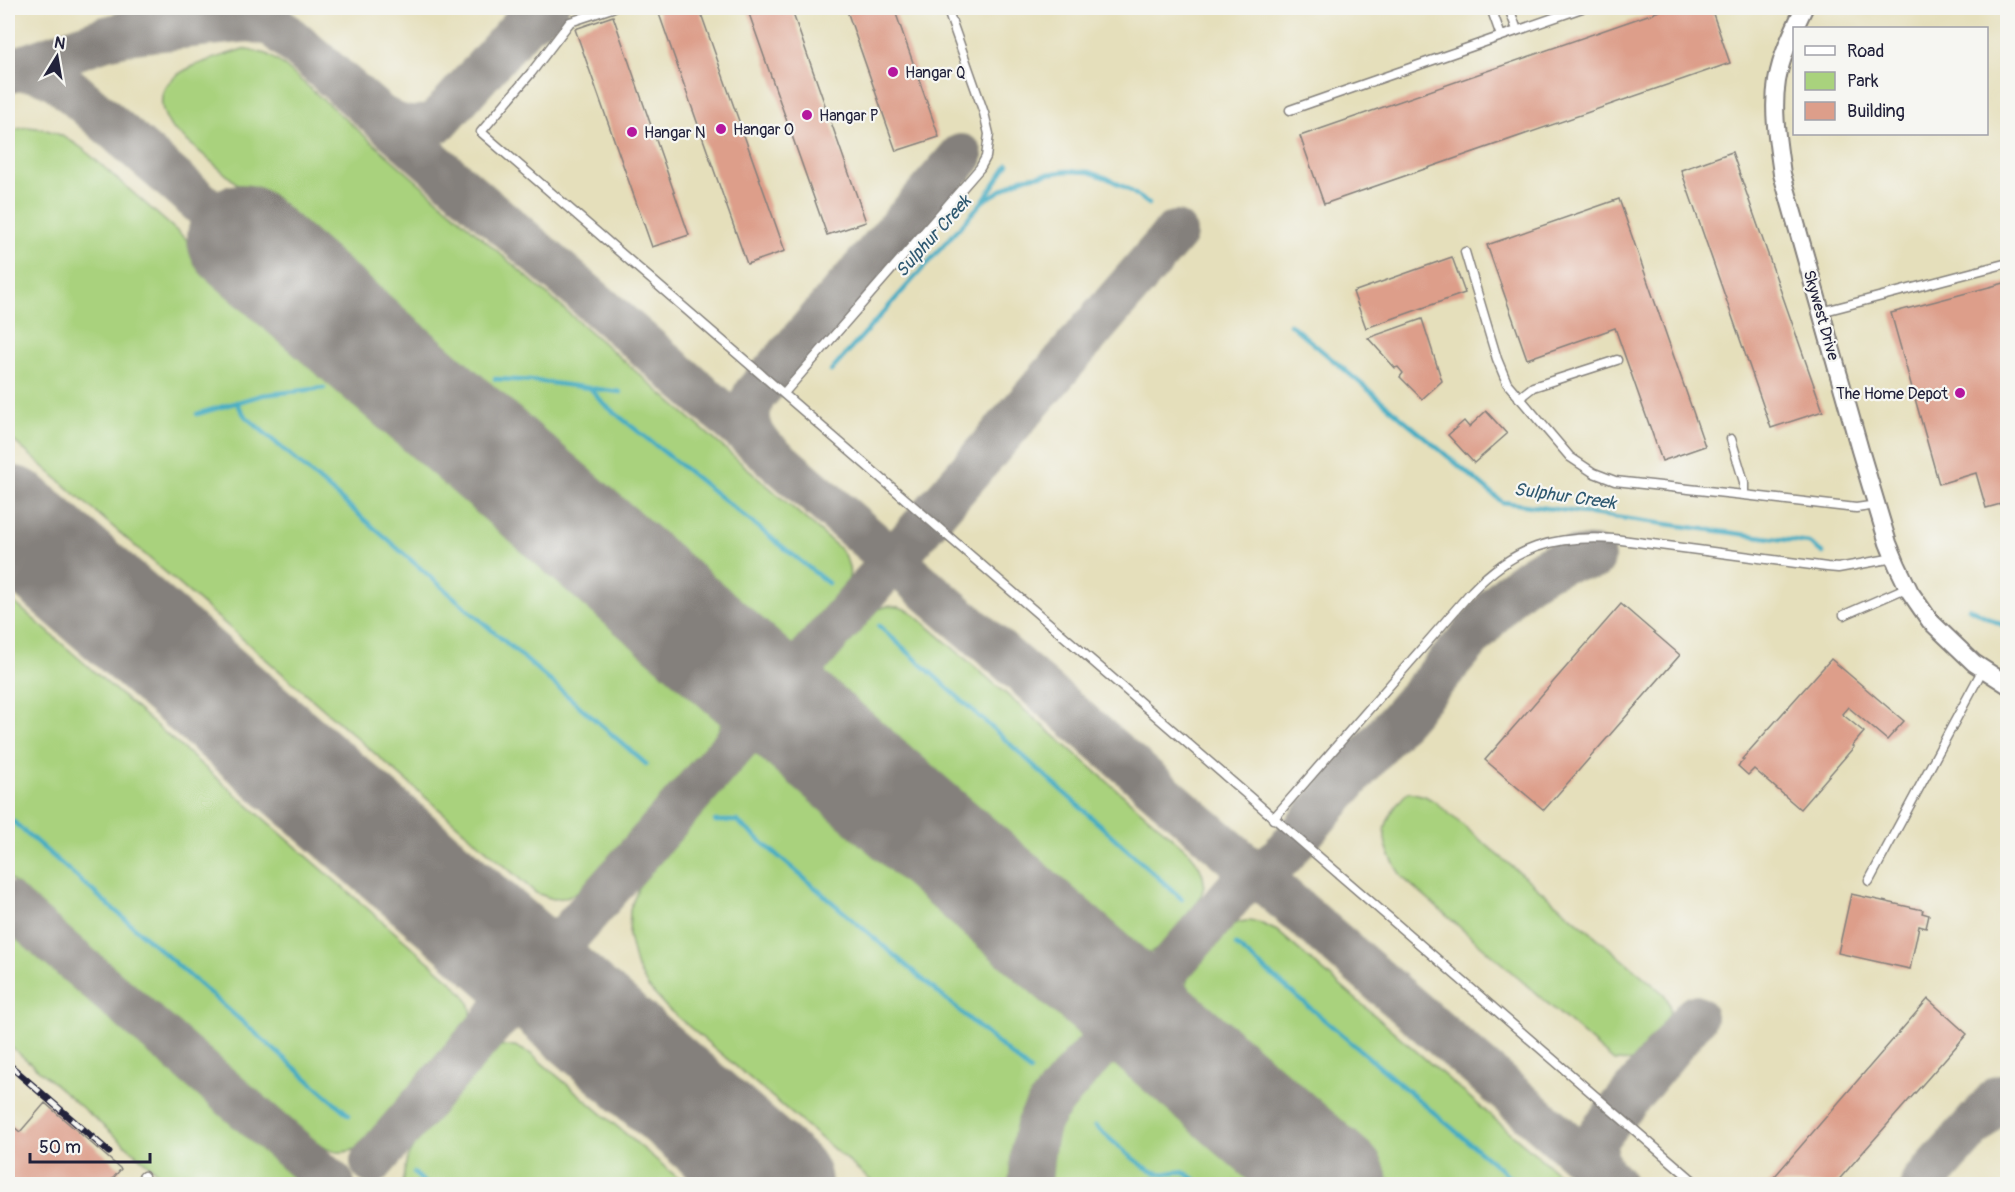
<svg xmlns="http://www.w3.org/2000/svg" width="2015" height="1192" viewBox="0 0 2015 1192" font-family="Pangolin,sans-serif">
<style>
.green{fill:#a9d27d;stroke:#667a5c;stroke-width:1.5}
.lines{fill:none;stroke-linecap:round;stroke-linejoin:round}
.stream{stroke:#43acc3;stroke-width:4.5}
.taxiway{stroke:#84807b;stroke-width:44}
.runway{stroke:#84807b;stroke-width:108}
.building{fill:#dd9e8a}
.lane-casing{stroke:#84807b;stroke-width:11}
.street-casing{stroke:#84807b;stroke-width:20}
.lane{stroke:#fff;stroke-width:8}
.street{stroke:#fff;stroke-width:16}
.rail-casing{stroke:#22223b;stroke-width:7}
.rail{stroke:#f6f6f2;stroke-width:4.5;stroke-dasharray:14;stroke-linecap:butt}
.poi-dot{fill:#b5179e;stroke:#f6f6f2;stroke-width:2}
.labels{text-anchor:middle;stroke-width:4.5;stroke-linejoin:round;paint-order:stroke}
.poi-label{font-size:16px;fill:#22223b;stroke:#f6f6f2;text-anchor:start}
.street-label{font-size:16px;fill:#22223b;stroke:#f6f6f2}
.water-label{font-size:18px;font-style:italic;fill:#2f5971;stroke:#f6f6f2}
</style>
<rect width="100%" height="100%" fill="#f6f6f2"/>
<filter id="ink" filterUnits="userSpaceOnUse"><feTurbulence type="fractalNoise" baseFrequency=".0167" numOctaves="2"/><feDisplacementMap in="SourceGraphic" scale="12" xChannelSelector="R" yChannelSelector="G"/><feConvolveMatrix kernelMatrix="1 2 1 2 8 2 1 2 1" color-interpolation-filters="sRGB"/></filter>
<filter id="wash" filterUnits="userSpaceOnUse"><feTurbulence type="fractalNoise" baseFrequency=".008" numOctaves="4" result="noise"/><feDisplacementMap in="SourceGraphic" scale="24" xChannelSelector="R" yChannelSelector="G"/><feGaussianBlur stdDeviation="1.35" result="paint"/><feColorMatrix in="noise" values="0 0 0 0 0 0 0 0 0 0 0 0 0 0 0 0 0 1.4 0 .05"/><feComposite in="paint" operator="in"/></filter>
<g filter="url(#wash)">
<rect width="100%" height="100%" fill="#e5dfbb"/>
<path class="green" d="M243,49L267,54L282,64L839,548C861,575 845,590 826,612C815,624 805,636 795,648L779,650L171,127C136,74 207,62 243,49Z
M27,127C50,128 65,136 83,149L707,694C724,711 726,720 713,741L583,887L574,894L563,898L553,899L536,893L8,436V131Z
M8,597L452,982C465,996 475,1003 470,1024L363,1146C338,1158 327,1151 306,1136L8,877Z
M888,606L899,607L910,611L1190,853C1197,861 1203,870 1204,882C1204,904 1168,946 1148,954C1137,958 1126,954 1117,948L826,697C822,691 819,686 820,679C823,663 859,628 871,614L879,609Z
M762,750L773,752L779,756L1081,1017L1085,1031L1081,1041C1066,1065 1042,1083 1028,1107C1015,1129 1016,1160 1013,1184H875L667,1008L648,987L636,965L629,936L630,909L640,884L649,871L748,756Z
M1409,792L1425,796L1434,801L1664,994C1678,1013 1664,1028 1651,1044C1647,1048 1643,1056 1638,1059C1632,1063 1622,1061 1614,1061L1402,877C1386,852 1376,832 1396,806C1400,801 1403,796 1409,792Z
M1247,921L1258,922L1277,931L1570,1184H1395L1188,1001L1185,989L1188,977L1232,926L1239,922Z
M8,928L303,1184H171L8,1044Z
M502,1046H515L531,1054L685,1184H402L407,1158L421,1133L495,1049Z
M1116,1062L1136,1064L1143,1067L1277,1184H1047C1048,1167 1048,1149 1053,1133C1059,1115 1100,1073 1116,1062Z"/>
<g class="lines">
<path class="stream" d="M984,199L1008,164
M1290,324L1502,502L1809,543L1823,553
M831,371L983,201L1022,178L1067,171L1089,172L1107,178L1128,189L1149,204
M495,379L536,381L620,392
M590,388L605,405L828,583
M236,402L245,416L646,764
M197,414L262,395L324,388
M1969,608L2008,628
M879,626L1182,899
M8,817L349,1115
M715,821H737L1030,1071
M1236,945L1518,1184
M1095,1126C1111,1139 1133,1161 1150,1170C1165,1178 1170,1170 1182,1172C1190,1174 1195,1180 1201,1184
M414,1173L426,1184"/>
<path class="taxiway" d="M14,70C33,68 46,72 62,83L241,238
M8,72L106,38L132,32L249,20L274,25L1614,1184
M385,119C403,130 419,131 438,121L525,23L547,8
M762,447C748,431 744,414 755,394L961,156
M808,659L1175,233
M8,904L333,1184
M570,933L741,737C772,688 710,646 679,617C713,644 765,703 808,659C774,715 838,753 874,786C861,776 847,765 834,754C804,731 773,708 739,739
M1167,970L1238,888L1281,857L1506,597C1530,575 1559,556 1593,558
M372,1162L493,1022C514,994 517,978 496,947L383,844L502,941C529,953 548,953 570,933C557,955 555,975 569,998L686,1105L575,1014C543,992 520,997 493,1022
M1606,1177C1595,1163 1593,1151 1599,1135L1695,1017
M1030,1184C1032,1164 1032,1140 1040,1121C1047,1104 1095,1048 1112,1039C1122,1033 1136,1033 1147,1036C1176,1043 1212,1080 1236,1099C1222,1087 1208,1074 1195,1061C1166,1034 1142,1011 1167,970C1133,999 1107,983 1077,959C1062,947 1048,935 1033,924C1046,935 1058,947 1071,959C1100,985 1124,1011 1097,1050
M1922,1184L2000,1096"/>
<path class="runway" d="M241,238L1334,1184
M8,519L778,1184"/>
</g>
<g id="blocks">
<path class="building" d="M657,8H699L785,251L747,264Z
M747,8H791L866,222L827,235Z
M846,8H894L939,137L896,151Z
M1668,8H1711L1730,63L1324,204L1300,136Z
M613,16L689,235L652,247L575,29Z
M1732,152L1823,411L1771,428L1681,170Z
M1619,199L1705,446L1662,461L1615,328L1527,359L1487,245Z
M1452,257L1465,293L1366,328L1353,292Z
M2008,282V502L1986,508L1976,473L1939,484L1891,313Z
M1422,319L1442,381L1422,399L1400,377L1403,373L1398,367L1395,368L1368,338Z
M1486,411L1507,434L1474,463L1448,435L1464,421L1469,427Z
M1621,604L1680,655L1544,810L1485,760Z
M1831,659L1904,721L1887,740L1848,707L1842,714L1864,732L1852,746L1854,747L1800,809L1754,769L1748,775L1738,766L1744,760L1742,759Z
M1851,894L1923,910L1922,913L1929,915L1926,928L1919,926L1910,969L1838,953Z
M1928,999L1967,1034L1835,1184H1768Z
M45,1103L121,1169L108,1184H8V1122L20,1132Z"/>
</g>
</g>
<g filter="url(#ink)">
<use href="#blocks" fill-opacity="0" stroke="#84807b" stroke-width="1.5"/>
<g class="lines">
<g class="lane-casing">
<path id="lane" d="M612,8L570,22L531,73L481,132L1697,1184
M1491,8L1501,36
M1509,8L1517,30
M1290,110L1582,8
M1465,252L1497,359L1507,383L1570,457L1594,473L1615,481L1744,495L1856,508L1877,505
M1821,312L2008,263
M784,393L980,168L986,157L989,134L984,113L947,8
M1519,398L1533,387L1617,360
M1731,439L1744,482V495
M1844,615L1908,587
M1273,819L1472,591C1514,547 1554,535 1614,539L1827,567L1838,568L1894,558
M1869,881L1983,669
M137,1184L144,1176"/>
</g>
<g class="street-casing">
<path id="street" d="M1804,8C1793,31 1781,56 1777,81C1772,111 1778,144 1782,174L1860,450L1888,543L1897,565L1910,592L1930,621L1974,663L2008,685"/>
</g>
<use href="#lane" class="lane"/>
<use href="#street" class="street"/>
<g class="rail-casing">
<path id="rail" d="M8,1064L109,1152"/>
</g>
<use href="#rail" class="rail"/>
</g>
</g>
<g class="poi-dot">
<circle cx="893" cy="72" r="6"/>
<circle cx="807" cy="115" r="6"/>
<circle cx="721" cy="129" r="6"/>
<circle cx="632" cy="132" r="6"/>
<circle cx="1960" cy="393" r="6"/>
</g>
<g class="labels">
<g class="poi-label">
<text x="905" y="78">Hangar Q</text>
<text x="819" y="121">Hangar P</text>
<text x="733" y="135">Hangar O</text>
<text x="644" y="138">Hangar N</text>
<text x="1948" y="399" text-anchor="end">The Home Depot</text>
</g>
<g class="street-label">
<text transform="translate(1822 315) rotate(74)" y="6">Skywest Drive</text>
</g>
<g class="water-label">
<text transform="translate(933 236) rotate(-48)" y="6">Sulphur Creek</text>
<text transform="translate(1565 496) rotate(8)" y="6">Sulphur Creek</text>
</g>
</g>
<rect width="2015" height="1192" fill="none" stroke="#f6f6f2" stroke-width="30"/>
<rect x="1793" y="27" width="195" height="108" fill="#f6f6f2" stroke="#a1a1a9" stroke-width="1.5"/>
<rect x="1805" y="46" width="30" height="9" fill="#ffffff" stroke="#a1a1a9" stroke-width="1.5"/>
<text x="1847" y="57" font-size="18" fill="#22223b">Road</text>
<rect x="1805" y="72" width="30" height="18" fill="#a9d27d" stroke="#a1a1a9" stroke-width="1.5"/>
<text x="1847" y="87" font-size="18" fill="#22223b">Park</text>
<rect x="1805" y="102" width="30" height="18" fill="#dd9e8a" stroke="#a1a1a9" stroke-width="1.5"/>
<text x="1847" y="117" font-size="18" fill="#22223b">Building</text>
<g transform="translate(57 57) rotate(11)" stroke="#f6f6f2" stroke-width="4.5" paint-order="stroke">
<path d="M0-4.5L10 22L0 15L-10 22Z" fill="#22223b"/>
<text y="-9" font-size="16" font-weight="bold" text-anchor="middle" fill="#22223b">N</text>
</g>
<path d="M30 1153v9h120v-9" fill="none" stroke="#22223b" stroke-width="3"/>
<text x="39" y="1153" font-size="18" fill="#22223b" stroke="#f6f6f2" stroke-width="4.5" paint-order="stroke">50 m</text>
</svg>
